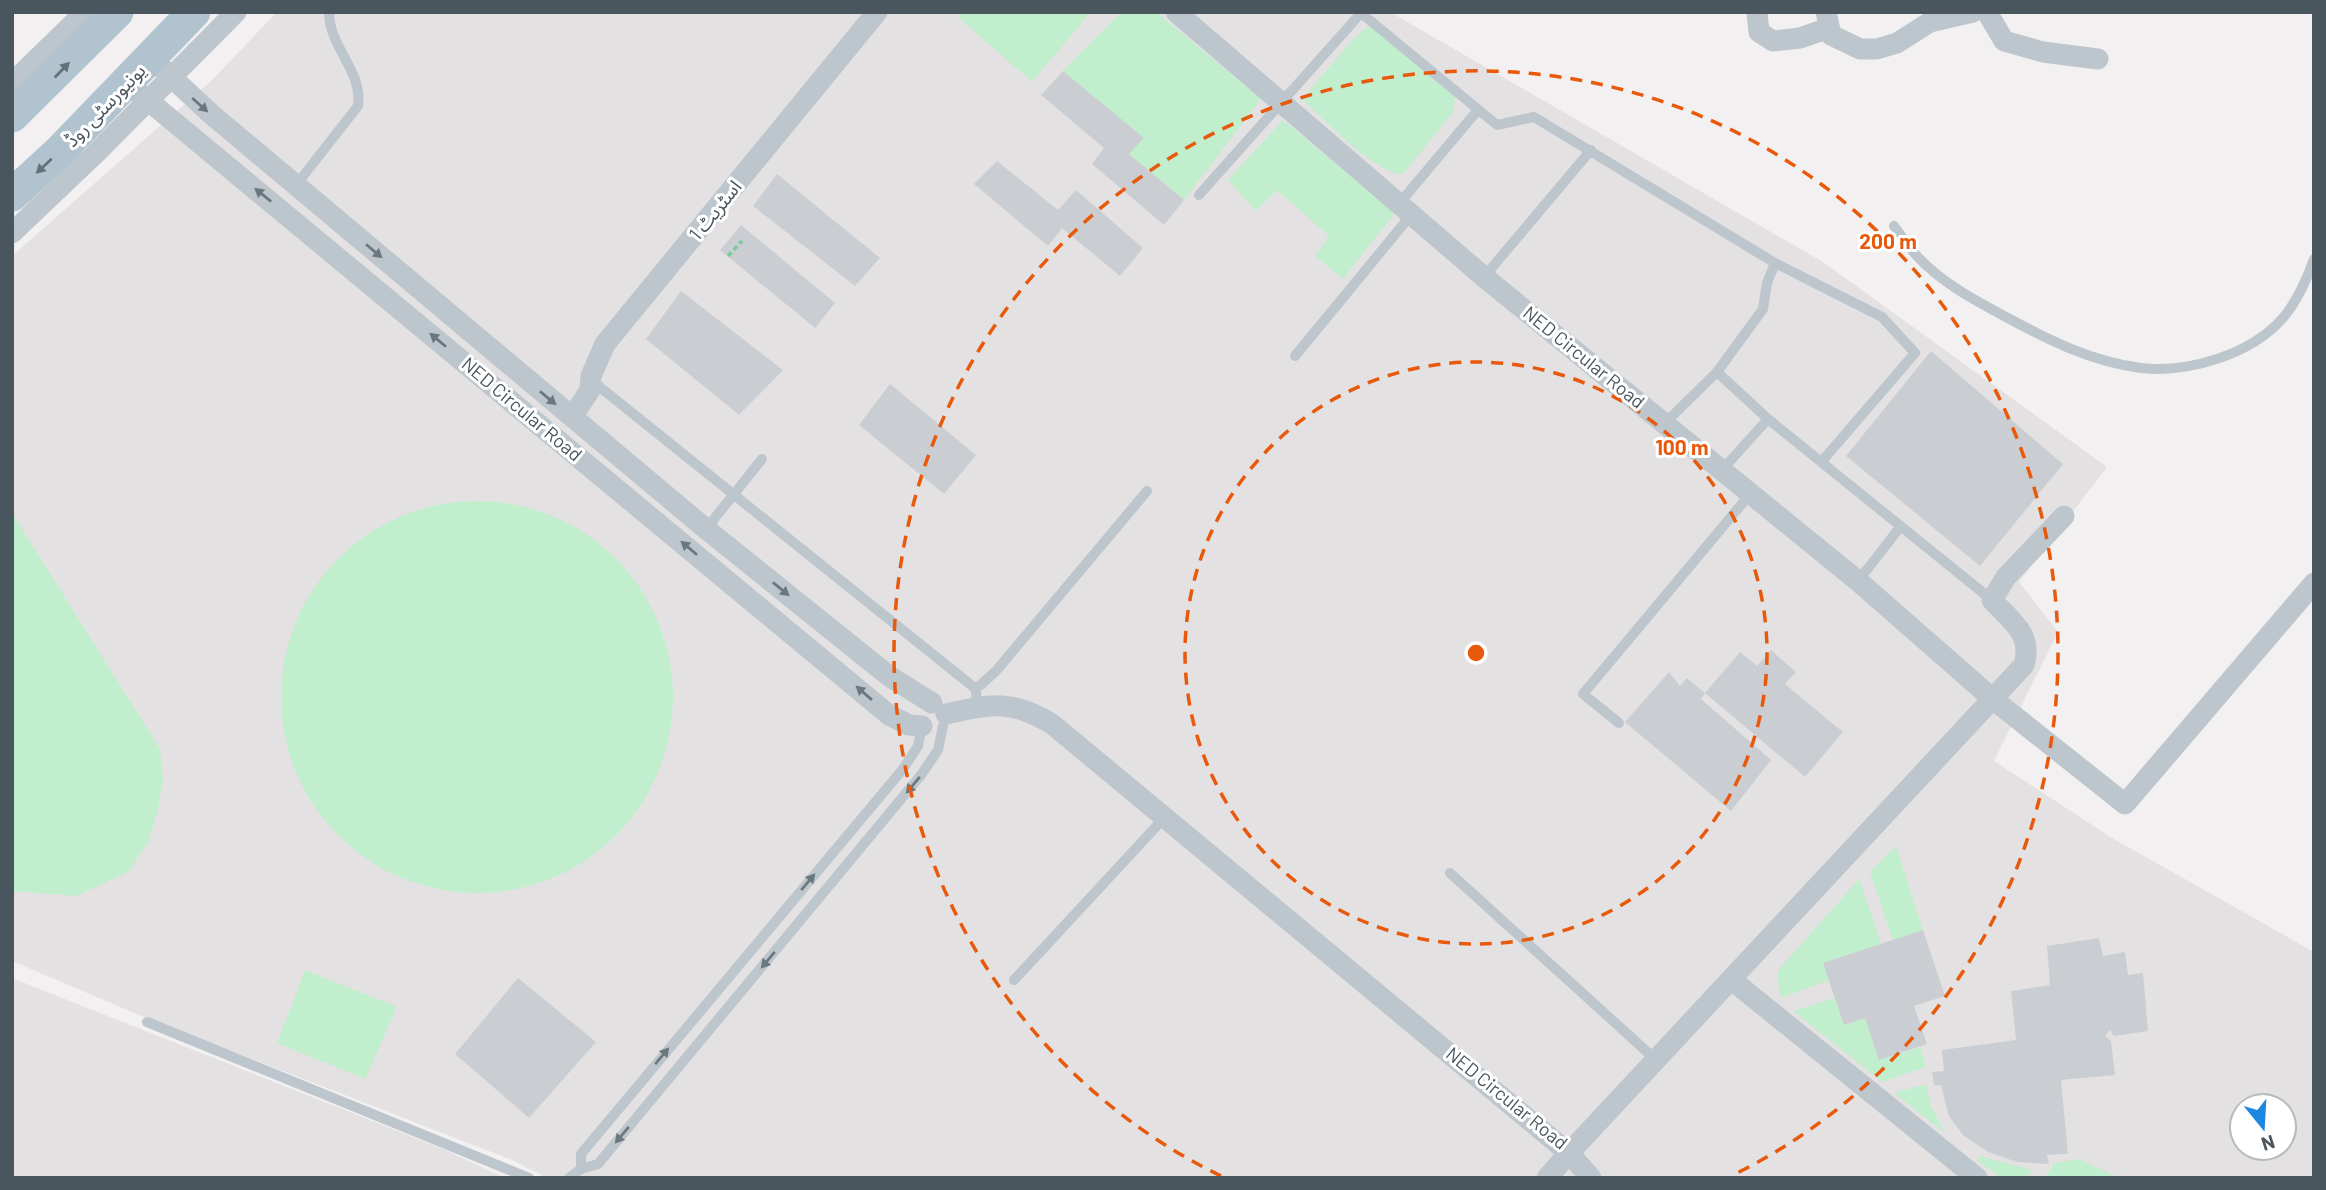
<svg xmlns="http://www.w3.org/2000/svg" width="2326" height="1190" viewBox="0 0 2326 1190" font-family="Barlow,'Noto Sans Arabic',sans-serif">
<style>
.education{fill:#e4e1e2;fill-rule:evenodd}
.green{fill:#c1eecd}
.building{fill:#caced3}
.lines{fill:none;stroke-linecap:round;stroke-linejoin:round}
.path{stroke:#79cc9a;stroke-width:3.5;stroke-dasharray:5 3.5;stroke-linecap:butt}
.service{stroke:#bdc6cd;stroke-width:10}
.minor{stroke:#bdc6cd;stroke-width:21}
.primary{stroke:#b1c3ce;stroke-width:33}
.oneway{fill:#637179}
.oneway2{fill:#6c787f}
.ring{fill:none;stroke:#e8590c;stroke-width:3.5;stroke-dasharray:12 9}
.labels{text-anchor:middle;stroke-width:6;stroke-linejoin:round;paint-order:stroke}
.street-label{font-size:19px;fill:#49565d;stroke:#fff}
.centre{fill:#e8590c;stroke:#fff;stroke-width:3.5}
.ring-label{font-size:21px;text-anchor:middle;font-weight:bold;fill:#e8590c;stroke:#fff;stroke-width:6;stroke-linejoin:round;paint-order:stroke}
</style>
<rect width="100%" height="100%" fill="#f3f0f1"/>
<path class="education" d="M277,12H1390L1823,262L2107,467L2019,582L2058,632L1994,761L2112,838L2314,952V1178H547L512,1160L139,1015L12,961V256L211,81ZM2242,1106H2284V1148H2242Z
M12,978L443,1149L505,1178H12Z"/>
<path class="green" d="M962,12H1091L1032,82L958,17Z
M1121,12H1156L1261,99L1184,200L1129,154L1063,71Z
M1373,23L1455,91L1454,111L1402,175C1368,168 1328,123 1302,99L1353,39Z
M1283,120L1395,213L1343,279L1315,256L1329,236L1277,190L1256,211L1228,180Z
M281 697a196 196 0 1 1 392 0a196 196 0 1 1-392 0Z
M12,513L160,749L163,778L158,810L148,842L128,872L76,896L12,891Z
M1896,846L1923,930L1893,940L1870,872Z
M1859,879L1881,944L1824,963L1829,980L1781,998L1777,976L1780,968Z
M305,970L397,1007L365,1079L277,1043Z
M1835,998L1844,1025L1865,1018L1879,1060L1920,1047L1926,1067L1882,1082L1793,1011Z
M1926,1084L1931,1106L1945,1133L1894,1093Z
M1980,1156L2032,1170L2025,1178H2001L1977,1160Z
M2079,1159L2120,1178H2044L2055,1163Z"/>
<path class="building" d="M1063,71L1144,138L1129,154L1184,200L1164,225L1092,164L1104,148L1041,95Z
M997,161L1058,210L1076,190L1143,248L1120,276L1062,228L1048,246L974,184Z
M777,174L880,258L855,286L753,206Z
M741,225L835,303L815,328L720,250Z
M681,291L783,370L739,415L646,339Z
M1931,351L2063,464L1980,566L1846,456Z
M890,384L976,455L944,494L859,425Z
M1771,650L1796,672L1785,684L1843,732L1805,777L1705,693L1740,652L1757,666Z
M1669,672L1680,686L1687,678L1705,693L1701,699L1771,760L1731,811L1625,722Z
M1923,930L1945,996L1914,1006L1927,1044L1879,1060L1865,1018L1844,1025L1823,963Z
M2099,938L2103,956L2125,952L2128,975L2143,973L2148,1031L2114,1036L2110,1030L2105,1036L2111,1041L2115,1075L2061,1080L2068,1154L2047,1155L2049,1164L2017,1162L1988,1152L1963,1135L1949,1116L1941,1085H1934L1932,1072L1944,1071L1942,1050L2016,1040L2011,991L2050,985L2047,946Z
M518,978L596,1042L529,1118L455,1054Z"/>
<g class="lines">
<path class="path" d="M728,256L742,241"/>
<path class="service" d="M296,185L358,106C363,70 329,48 329,12
M1199,195L1361,13L1497,125L1534,117L1775,263L1882,317L1915,353L1823,460
M1398,205L1477,111
M1894,226C1901,235 1908,246 1916,255C1940,282 1976,301 2008,318C2050,341 2093,362 2141,368C2188,373 2250,355 2282,319C2296,303 2307,279 2314,259
M1484,277L1591,150
M1295,356L1411,215
M1717,372L1768,419L1992,600
M591,380L976,689
M1665,423L1717,372L1763,309L1767,283L1775,263
M1722,470L1768,419
M706,529L762,459
M1858,581L1901,526
M977,708L976,689L996,671L1147,491
M1619,723L1583,694L1751,493
M1450,873L1655,1059
M1014,980L1165,817
M147,1022L529,1178
M581,1169V1154L903,769L918,746L922,726
M569,1178L581,1169L598,1164L921,775L938,750L943,726"/>
<path class="minor" d="M1176,12L1484,277L1858,581L1994,700L2125,804L2314,583
M1757,12L1759,32L1773,41L1800,38L1829,28
M1826,12L1831,35L1860,49H1877L1897,43L1930,22L1973,12
M1987,12L2004,41L2043,52L2098,59
M151,58L211,114L706,529L889,676L932,703
M12,83L85,12
M127,83L889,715L909,725L922,726
M12,233L93,156L236,12
M572,417L590,390L591,376L605,344L877,12
M946,714C991,704 1011,699 1052,724L1569,1153L2024,665C2033,634 2012,622 1992,600L2006,577L2064,516
M1733,981L1977,1178
M1547,1178L1569,1153L1591,1178"/>
<path class="primary" d="M12,116L117,12
M12,195L59,152L194,12"/>
</g>
<defs><path id="oneway-solid" d="M-6-.8H1V-3.2L6.5 0L1 3.2V.8H-6Z" transform="scale(1.75)"/></defs>
<g class="oneway">
<use href="#oneway-solid" transform="translate(62 70) rotate(-46)"/>
<use href="#oneway-solid" transform="translate(44 166) rotate(137)"/>
</g>
<g class="oneway2">
<use href="#oneway-solid" transform="translate(200 105) rotate(42)"/>
<use href="#oneway-solid" transform="translate(263 195) rotate(-141)"/>
<use href="#oneway-solid" transform="translate(374 251) rotate(40)"/>
<use href="#oneway-solid" transform="translate(438 340) rotate(-140)"/>
<use href="#oneway-solid" transform="translate(548 398) rotate(40)"/>
<use href="#oneway-solid" transform="translate(689 548) rotate(-140)"/>
<use href="#oneway-solid" transform="translate(781 589) rotate(39)"/>
<use href="#oneway-solid" transform="translate(864 693) rotate(-139)"/>
<use href="#oneway-solid" transform="translate(913 785) rotate(130)"/>
<use href="#oneway-solid" transform="translate(808 882) rotate(-50)"/>
<use href="#oneway-solid" transform="translate(768 960) rotate(130)"/>
<use href="#oneway-solid" transform="translate(662 1056) rotate(-50)"/>
<use href="#oneway-solid" transform="translate(622 1135) rotate(130)"/>
</g>
<g class="ring">
<circle cx="1476" cy="653" r="291"/>
<path d="M1221 1176A582 582 0 1 1 1731 1176"/>
</g>
<g class="labels">
<g class="street-label">
<text transform="translate(105 105) rotate(-46)" y="7">یونیورسٹی روڈ</text>
<text transform="translate(715 210) rotate(-51)" y="7">اسٹریٹ 1</text>
<text transform="translate(1584 357) rotate(39)" y="7">NED Circular Road</text>
<text transform="translate(522 409) rotate(40)" y="7">NED Circular Road</text>
<text transform="translate(1507 1098) rotate(39)" y="7">NED Circular Road</text>
</g>
</g>
<circle cx="1476" cy="653" r="10" class="centre"/>
<g class="ring-label">
<text x="1888" y="249">200 m</text>
<text x="1682" y="455">100 m</text>
</g>
<rect width="2326" height="1190" fill="none" stroke="#49565d" stroke-width="28"/>
<g transform="translate(2263 1127) rotate(162)"><circle r="33" fill="#ffffff" stroke="#b6bbbe" stroke-width="2"/>
<path d="M0-5L12 26L0 18L-12 26Z" fill="#1e87df"/>
<text y="-10" font-size="19" font-weight="bold" text-anchor="middle" fill="#49565d">N</text>
</g>
</svg>
